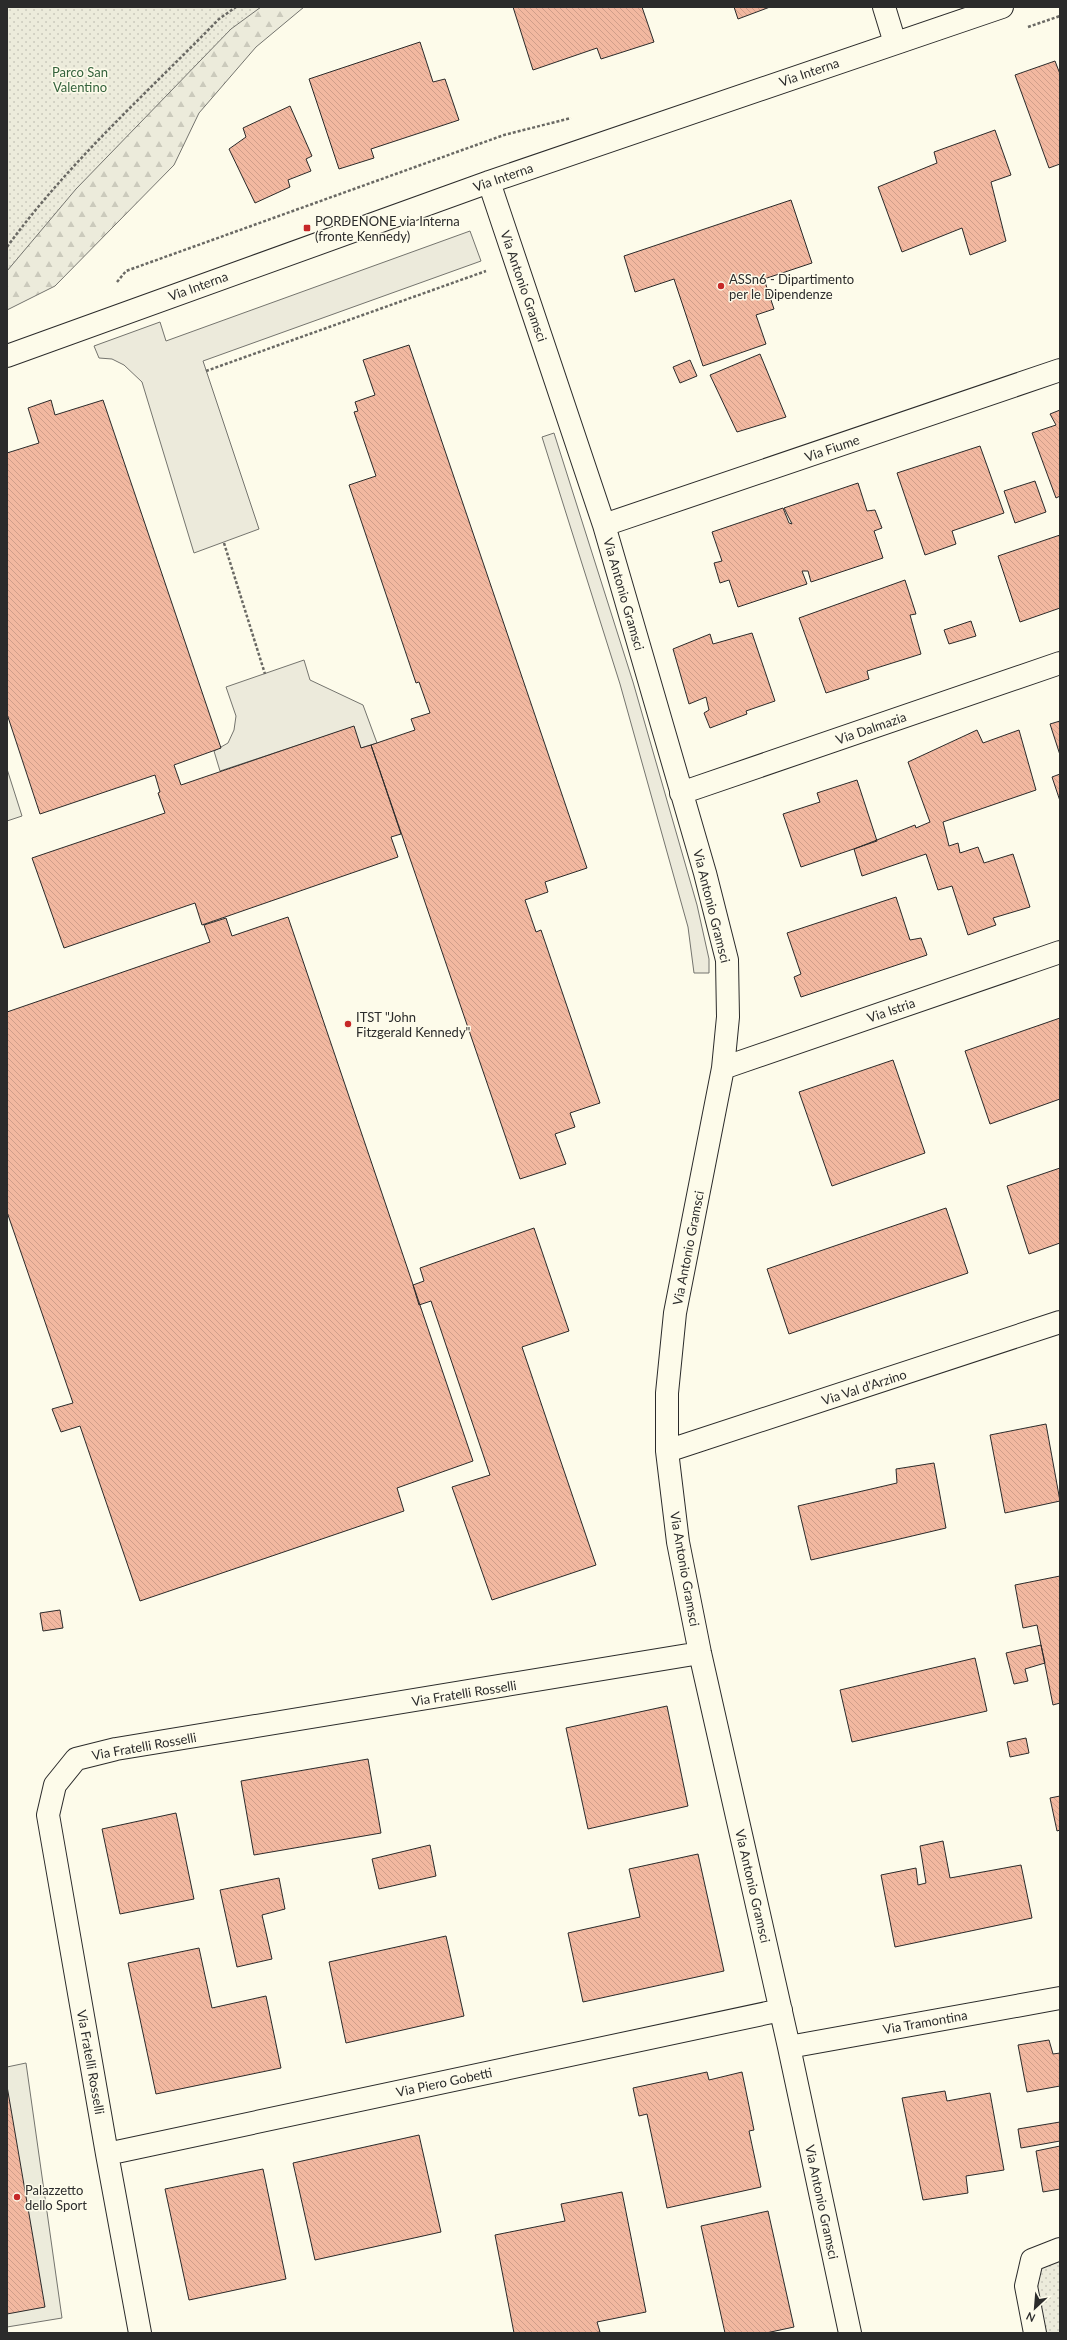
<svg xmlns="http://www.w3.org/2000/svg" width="1067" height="2340" viewBox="0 0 1067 2340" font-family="Lato,sans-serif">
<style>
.forest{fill:url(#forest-firs);stroke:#74746e}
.park{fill:url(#park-dots);stroke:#74746e}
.pitch{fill:#ecebdb;stroke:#74746e}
.parking{fill:#eceadb;stroke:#74746e}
.building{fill:url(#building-back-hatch);stroke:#2b2b2b}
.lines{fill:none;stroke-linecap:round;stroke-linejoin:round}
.minor-casing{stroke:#2b2b2b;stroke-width:24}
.path{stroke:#6a6964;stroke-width:2.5;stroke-dasharray:3 2;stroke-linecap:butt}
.minor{stroke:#fdfbea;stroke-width:22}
.poi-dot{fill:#c62828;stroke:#fdfbea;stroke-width:1.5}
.labels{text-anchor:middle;stroke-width:3;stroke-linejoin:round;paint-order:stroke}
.park-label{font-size:13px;fill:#34623c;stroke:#fdfbea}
.street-label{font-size:13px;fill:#2b2b2b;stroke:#fdfbea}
.poi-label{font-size:13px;fill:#2b2b2b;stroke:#fdfbea;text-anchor:start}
</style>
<defs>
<pattern id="forest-firs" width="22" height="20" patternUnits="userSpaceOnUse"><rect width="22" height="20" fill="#ecebdb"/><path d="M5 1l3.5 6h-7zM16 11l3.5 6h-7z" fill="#cbcabc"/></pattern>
<pattern id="park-dots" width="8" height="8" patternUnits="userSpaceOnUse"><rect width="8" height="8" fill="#ecebdb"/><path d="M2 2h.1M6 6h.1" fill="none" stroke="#cbcabc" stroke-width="1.8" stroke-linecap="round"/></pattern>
<pattern id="building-back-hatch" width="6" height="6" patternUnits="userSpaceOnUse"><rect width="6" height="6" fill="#f2b8a0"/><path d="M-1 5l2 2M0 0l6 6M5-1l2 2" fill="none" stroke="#d09e8a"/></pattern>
</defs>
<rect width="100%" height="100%" fill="#fdfbea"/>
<path class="forest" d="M129,7H304L256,47L199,113L174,165L55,286L7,310V107Z"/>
<path class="park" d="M7,7H261L231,29L76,189L7,271Z
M1060,2249V2333H1035L1032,2260Z"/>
<path class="pitch" d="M7,769L22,816L7,821Z
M26,2063L62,2318L7,2327V2067Z"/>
<path class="parking" d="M470,231L481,261L203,361L259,529L194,553L142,382L124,365L112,359L99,358L94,346L160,322L166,341Z
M554,433L633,682L697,905L709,959V973H694L688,927L620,684L542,437Z
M304,660L310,680L363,705L377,743L361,748L353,727L220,771L214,751L228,743L234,730L236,716L226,687Z"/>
<path class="building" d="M513,7H642L654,42L601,59L597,48L533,70Z
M734,7H770L738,19Z
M420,42L433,82L445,79L459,120L371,149L374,158L339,169L309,79Z
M1055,61L1060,74V164L1049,168L1015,75Z
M290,106L312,156L306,159L311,171L288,180L290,187L255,203L229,149L246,137L243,128Z
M995,130L1011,175L991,182L1006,241L970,255L962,228L902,252L878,187L937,163L934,152Z
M791,200L812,263L764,279L774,309L756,315L766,344L703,366L674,279L635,292L624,256Z
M409,345L587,868L545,882L548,892L525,900L536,932L541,930L600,1103L570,1113L575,1127L555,1134L566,1164L520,1179L371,745L415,730L411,719L430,713L419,682L416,683L349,485L376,476L354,412L358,411L355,402L375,395L363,360Z
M760,354L786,417L737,432L710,375Z
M690,360L697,376L680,383L673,367Z
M51,400L55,415L103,400L221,748L174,765L181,785L354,726L361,748L371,745L401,834L391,837L398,857L202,925L195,903L64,948L32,858L165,813L158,793L160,792L155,775L40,814L7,714V453L39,443L28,408Z
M1060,410V496L1056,498L1032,433L1056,425L1050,414Z
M980,446L1004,513L952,531L956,544L925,555L897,473Z
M1035,481L1046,512L1015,523L1004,491Z
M858,483L867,511L875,510L882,528L874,531L883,558L811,582L808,571H802L807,584L738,607L729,580L720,583L714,563L722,561L712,532L783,508L789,523L792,524L784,508Z
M1060,535V608L1020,622L998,556Z
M905,580L916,614L910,615L921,654L867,671L869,679L826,693L799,618Z
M971,621L976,636L949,644L944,630Z
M752,633L775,701L746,711L747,714L710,728L704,713L709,710L706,697L689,704L673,649L710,634L713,644Z
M1060,721V755L1050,724Z
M977,730L983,743L1019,730L1036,790L943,822L949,846L958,843L960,853L978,847L984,863L1013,854L1030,907L993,918L996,925L968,935L952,886L938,890L926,854L862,876L854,849L915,825L916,828L930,822L908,762Z
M1060,774V801L1052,777Z
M857,780L877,841L801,867L783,814L820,802L817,793Z
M896,897L910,940L921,938L927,955L801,997L794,977L801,974L787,933Z
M288,917L473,1461L397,1488L404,1511L140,1601L80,1426L61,1432L52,1409L73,1403L7,1212V1012L210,942L204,925L226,918L232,936Z
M1060,1018V1099L990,1124L965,1051Z
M893,1060L925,1153L832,1186L799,1092Z
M1060,1168V1243L1029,1254L1007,1186Z
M946,1208L968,1273L789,1334L767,1269Z
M534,1228L569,1331L522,1347L596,1565L492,1600L452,1487L490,1475L431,1301L419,1305L413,1285L424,1281L420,1268Z
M1046,1424L1060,1501L1005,1513L990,1435Z
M934,1463L946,1528L811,1560L798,1506L897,1483L896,1469Z
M1060,1576V1703L1053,1705L1037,1625L1023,1628L1015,1585Z
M60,1610L63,1628L43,1631L40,1613Z
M1041,1645L1045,1663L1025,1669L1028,1681L1014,1684L1006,1653Z
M975,1658L987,1711L852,1742L840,1690Z
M667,1706L688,1806L588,1829L566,1728Z
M1026,1738L1029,1753L1010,1757L1007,1742Z
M368,1759L381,1833L254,1855L241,1781Z
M1060,1796V1830L1057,1831L1050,1798Z
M176,1813L194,1899L120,1914L102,1829Z
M943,1841L950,1878L1021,1865L1032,1918L895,1947L881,1875L916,1868L918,1885L926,1883L920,1846Z
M430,1845L436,1876L379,1889L372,1859Z
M698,1854L724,1971L583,2002L568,1933L640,1917L629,1869Z
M279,1878L285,1909L262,1915L272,1959L237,1967L220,1890Z
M446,1936L464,2016L346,2043L329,1962Z
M199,1948L212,2008L266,1996L281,2068L156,2094L128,1963Z
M1049,2040L1053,2054L1060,2053V2086L1027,2092L1018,2045Z
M707,2072L709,2080L742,2072L754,2130L749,2131L761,2187L667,2208L647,2114L639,2116L633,2088Z
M7,2086L45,2307L7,2314Z
M945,2091L947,2101L990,2093L1004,2170L966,2176L968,2193L923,2200L902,2098Z
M1060,2122V2141L1021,2148L1018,2129Z
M419,2135L441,2232L315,2260L293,2163Z
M1060,2146V2189L1043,2192L1036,2151Z
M263,2169L286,2279L189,2300L165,2189Z
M622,2192L646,2312L597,2322L600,2332L594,2333H514L495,2235L565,2221L561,2204Z
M768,2211L794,2327L766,2333H725L701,2226Z"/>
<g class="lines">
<g class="minor-casing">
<path id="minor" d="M884,7L895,43
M489,182L604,525L705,873L727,960L728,1017L723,1068L675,1313L667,1393V1451L678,1542L700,1653L789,2047L850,2333
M7,356L489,182L1002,7
M604,525L1060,370
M681,793L1060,663
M723,1068L1060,952
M667,1451L1060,1322
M789,2047L1060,1998
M107,2154L781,2010
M140,2333L107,2154L48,1815L55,1785L76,1759L116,1749L700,1653
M1035,2333L1026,2286L1032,2260L1060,2249"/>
</g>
<path class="path" d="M1028,27L1060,16
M7,247C68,163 147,93 219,19L236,7
M117,282L126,271L504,135L571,118
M206,371L486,271
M224,543L265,674"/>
<use href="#minor" class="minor"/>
</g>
<g class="poi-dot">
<rect x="303" y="224" width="8" height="8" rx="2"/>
<circle cx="721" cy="286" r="4"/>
<circle cx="348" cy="1024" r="4"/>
<circle cx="17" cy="2197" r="4"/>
</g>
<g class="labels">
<g class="park-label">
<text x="80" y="77">Parco San<tspan x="80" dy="15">Valentino</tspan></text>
</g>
<g class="street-label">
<text transform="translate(809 72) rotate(-19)" y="5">Via Interna</text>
<text transform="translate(503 177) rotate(-19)" y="5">Via Interna</text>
<text transform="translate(198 286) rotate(-20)" y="5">Via Interna</text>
<text transform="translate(524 286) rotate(71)" y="5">Via Antonio Gramsci</text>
<text transform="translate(832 448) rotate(-19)" y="5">Via Fiume</text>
<text transform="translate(624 594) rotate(74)" y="5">Via Antonio Gramsci</text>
<text transform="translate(871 728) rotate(-19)" y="5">Via Dalmazia</text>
<text transform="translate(712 906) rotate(76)" y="5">Via Antonio Gramsci</text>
<text transform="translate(891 1010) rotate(-19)" y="5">Via Istria</text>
<text transform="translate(688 1248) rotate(-79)" y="5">Via Antonio Gramsci</text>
<text transform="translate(864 1387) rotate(-18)" y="5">Via Val d'Arzino</text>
<text transform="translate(685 1569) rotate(80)" y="5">Via Antonio Gramsci</text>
<text transform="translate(464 1693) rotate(-9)" y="5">Via Fratelli Rosselli</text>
<text transform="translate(144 1746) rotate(-10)" y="5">Via Fratelli Rosselli</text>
<text transform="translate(753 1886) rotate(77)" y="5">Via Antonio Gramsci</text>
<text transform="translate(925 2022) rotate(-10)" y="5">Via Tramontina</text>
<text transform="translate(91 2062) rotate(80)" y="5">Via Fratelli Rosselli</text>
<text transform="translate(444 2082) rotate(-12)" y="5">Via Piero Gobetti</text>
<text transform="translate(822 2202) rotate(78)" y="5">Via Antonio Gramsci</text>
</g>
<g class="poi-label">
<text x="315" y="226">PORDENONE via Interna<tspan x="315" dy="15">(fronte Kennedy)</tspan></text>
<text x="729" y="284">ASSn6 - Dipartimento<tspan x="729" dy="15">per le Dipendenze</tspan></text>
<text x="356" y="1022">ITST "John<tspan x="356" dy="15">Fitzgerald Kennedy"</tspan></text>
<text x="25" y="2195">Palazzetto<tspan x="25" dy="15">dello Sport</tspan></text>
</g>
</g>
<rect width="1067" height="2340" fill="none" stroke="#2b2b2b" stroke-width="16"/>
<g transform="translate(1035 2308) rotate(206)" stroke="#fdfbea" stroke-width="3" paint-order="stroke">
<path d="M0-3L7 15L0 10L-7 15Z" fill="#2b2b2b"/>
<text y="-6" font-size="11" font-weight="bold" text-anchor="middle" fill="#2b2b2b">N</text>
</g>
</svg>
